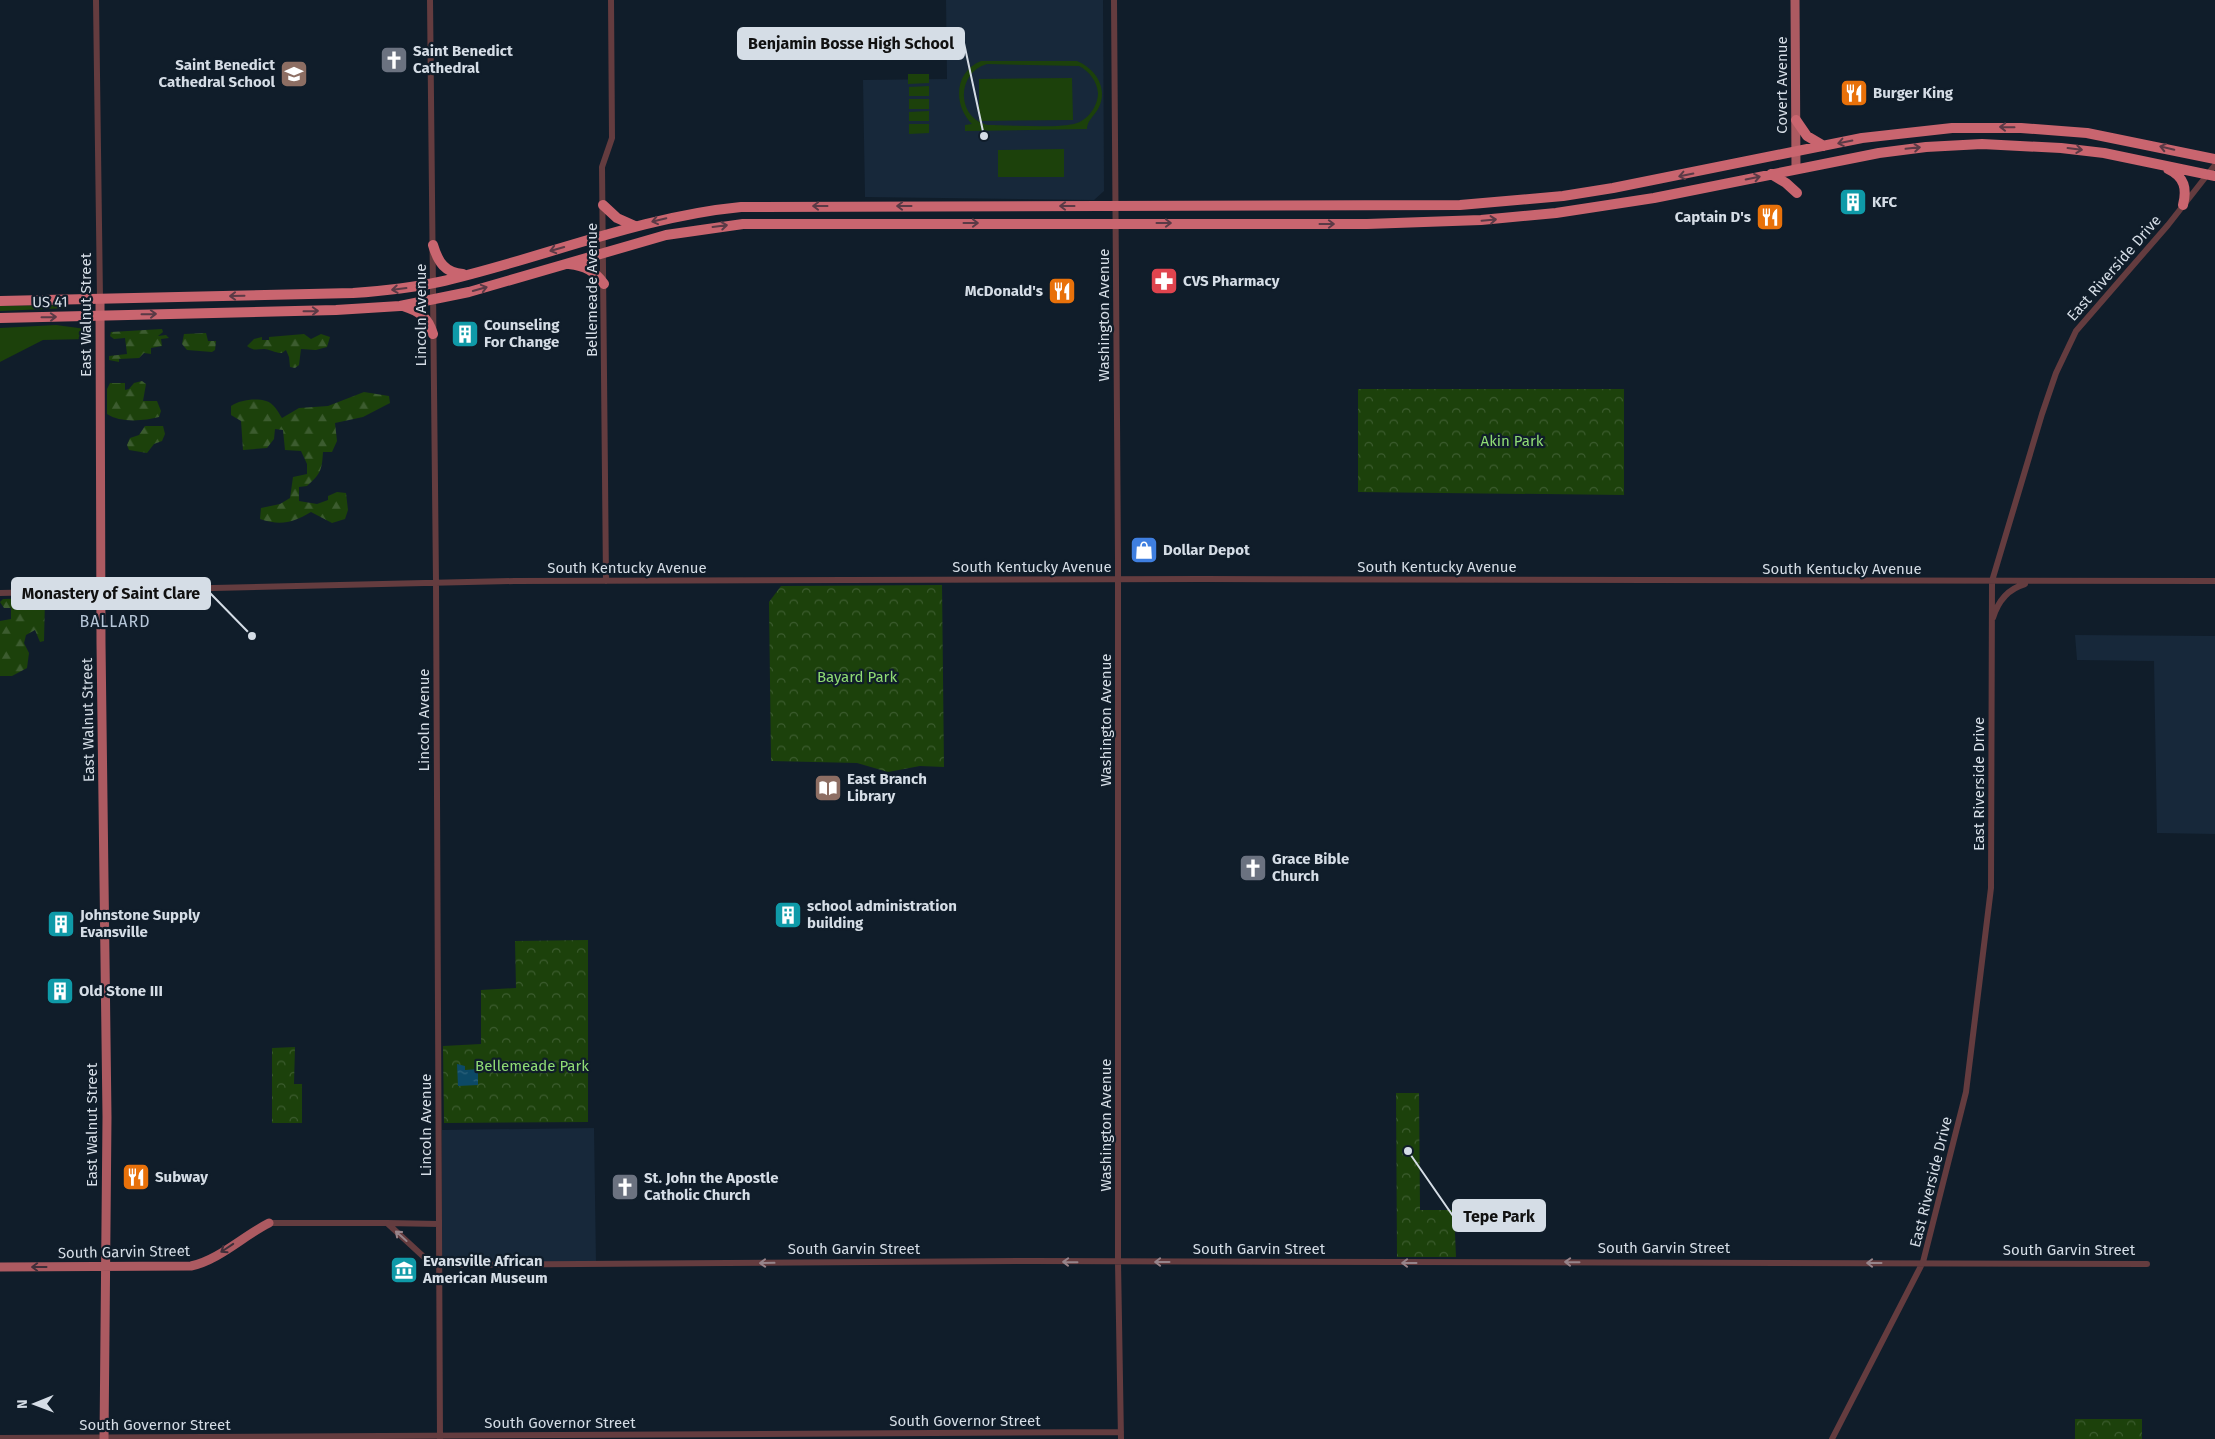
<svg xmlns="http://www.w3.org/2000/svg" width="2215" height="1439" viewBox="0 0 2215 1439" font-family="'Fira Sans',sans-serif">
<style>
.built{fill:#17283a}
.grass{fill:#1c410b;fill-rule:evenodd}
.forest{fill:url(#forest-firs)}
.park{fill:url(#park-crowns)}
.water{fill:url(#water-ripples)}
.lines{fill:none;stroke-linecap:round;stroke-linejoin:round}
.minor{stroke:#643c3f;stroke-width:6}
.major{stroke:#ac5a61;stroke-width:9}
.highway{stroke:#c9656f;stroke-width:10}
.oneway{stroke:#5a3a46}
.oneway2{stroke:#97848a}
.oneway3{stroke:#3f2f3a}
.labels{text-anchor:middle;stroke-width:4.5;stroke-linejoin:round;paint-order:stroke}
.poi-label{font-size:15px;font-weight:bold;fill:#d5dde6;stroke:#101d2a;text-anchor:start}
.street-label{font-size:15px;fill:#d5dde6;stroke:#101d2a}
.park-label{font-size:15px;fill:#8fdc74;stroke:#101d2a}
.neighbourhood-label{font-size:16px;letter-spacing:1px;fill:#b6c6d8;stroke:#101d2a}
.leader{fill:none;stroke:#d5dde6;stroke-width:2}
.callout-dot{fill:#d5dde6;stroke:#101d2a;stroke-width:2}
.callout{fill:#d5dde6;stroke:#d5dde6;stroke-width:2}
.callout-label{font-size:16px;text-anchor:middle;font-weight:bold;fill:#111}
</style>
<defs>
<pattern id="forest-firs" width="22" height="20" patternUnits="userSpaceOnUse" patternTransform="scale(1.25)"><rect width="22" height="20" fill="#1c410b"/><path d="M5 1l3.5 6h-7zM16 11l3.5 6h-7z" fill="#3c5c2f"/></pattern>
<pattern id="park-crowns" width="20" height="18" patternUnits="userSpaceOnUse" patternTransform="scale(1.25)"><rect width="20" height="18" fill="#1c410b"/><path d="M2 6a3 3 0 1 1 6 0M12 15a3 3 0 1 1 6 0" fill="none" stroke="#3c5c2f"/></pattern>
<pattern id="water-ripples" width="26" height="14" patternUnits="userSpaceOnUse" patternTransform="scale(1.25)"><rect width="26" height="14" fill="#0c4966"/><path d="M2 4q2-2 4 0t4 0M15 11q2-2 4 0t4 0" fill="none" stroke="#2e637c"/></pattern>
</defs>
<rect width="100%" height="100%" fill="#101d2a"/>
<path class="built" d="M946,0H1103L1104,191L1094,200L865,197L863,80L947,79Z
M2075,635L2215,636V834L2157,833L2154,661L2077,660Z
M594,1128L596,1263L442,1264V1130Z"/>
<path class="grass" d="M981,61H1077C1096,69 1109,89 1098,109C1094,116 1087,121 1087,129L965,131V125L972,124C953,105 954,72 981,61ZM987,64L1079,66C1089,71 1097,81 1098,93C1098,105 1089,119 1077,123C1060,129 1009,125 988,125C956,118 956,73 987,64Z
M908,74H929V83L908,84Z
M1072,78L1073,120L979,121V79Z
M929,86V96H909V87Z
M909,99H929V109H909Z
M929,111V121H909V112Z
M909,124H929V133L909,134Z
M1064,149V177H998V150Z
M56,305L69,308L0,311V306Z
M56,325L86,329L85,332L88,335V339L43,340L0,362V328Z"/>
<path class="forest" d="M162,329L163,332L158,336L166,335L169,338L161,339L162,346L151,348V354L144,353L139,358L119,359V362L109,360V356L127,354L125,338L114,339L110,336L111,332Z
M206,333L208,341H216L215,350L212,352L187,350L182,344L184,334Z
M304,334L311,339L321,334L330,337L327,347L316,350L301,349L299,365L295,368L290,367L289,357L286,350L282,353C276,353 274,351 269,350C260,347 256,353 247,346L254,339L262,337V340H269V337Z
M142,381L146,384L143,401H157L161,411L159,417C144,421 120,423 107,414V389L110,383H125V390L129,389L134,383Z
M364,392L389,396L390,403L363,417L335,423L337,441L332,452H323C322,469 321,474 307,486L299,487V501L317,504L328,500V496L337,492L346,493L348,510L345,519L332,523L311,512C292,523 281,526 260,519L261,508L280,504L290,498L293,477L307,474V464L301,451L285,450L283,430L275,429L274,439L267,448L243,450L241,421L231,415V406C240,400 255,398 266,401C274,403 278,412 282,418L299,408L328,406Z
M145,426H163L165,434L162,441L154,444L147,453L129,450L127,445L130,438L139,435Z
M45,598L44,641L40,642L35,630L26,635L24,643L29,653L27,668L12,676H0V621L11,619V608H4L0,602L3,599Z"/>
<path class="park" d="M1358,389H1624V495L1358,492Z
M942,585L944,767L920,766L888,772L857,763L771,761L769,602L781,586Z
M588,940V1122L444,1123L443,1046L481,1044V990L516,988L515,941Z
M295,1047L294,1084H302V1123H272V1048Z
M1396,1093H1419L1420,1210H1454L1456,1257H1397Z
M2075,1419H2142V1439H2075Z"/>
<path class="water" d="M457,1064L465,1066V1070L478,1069V1085L458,1086Z"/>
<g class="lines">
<path class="minor" d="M96,0L100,299
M430,0L436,582L440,1439
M1114,0L1118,559V1262L1121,1439
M606,581L602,167L612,138L611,0
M0,593L514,581L1203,579L2215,581
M1993,618C1998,601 2008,589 2025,584
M269,1223H387L425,1258L439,1265L1033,1261L2147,1264
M387,1223L439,1224
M0,1438L1121,1432
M1832,1439L1923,1262L1966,1092L1991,888L1992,581L2042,414L2056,373L2076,331L2168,225L2215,165"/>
<path class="major" d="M1795,0L1796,169
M100,299L101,643L107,1117L104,1439
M0,1267L191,1266C219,1260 243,1236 269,1223"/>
<path class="highway" d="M1796,120L1807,136L1824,146
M2168,169C2185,177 2187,189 2183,205
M1771,174L1786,183L1797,193
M603,205L617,218L635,226
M433,245C438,262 445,273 463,274
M569,264C585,266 594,270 604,284
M0,301L353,293C382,291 411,288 439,282C541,259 637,217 741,207L1460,205L1563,196L1613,188L1862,138L1952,128H2021L2087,133L2215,159
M403,306C419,311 428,317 433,334
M0,318L336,310L400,306L469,292L666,235L743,224H1367L1481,220L1556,213L1654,198L1879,153L1926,147L1982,144L2061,148L2104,153L2215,176"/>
</g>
<defs><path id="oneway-shaft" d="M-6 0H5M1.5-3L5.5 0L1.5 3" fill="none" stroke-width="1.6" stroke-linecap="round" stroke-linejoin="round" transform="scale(1.25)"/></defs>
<g class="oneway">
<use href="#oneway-shaft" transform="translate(2007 127) rotate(-179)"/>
<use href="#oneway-shaft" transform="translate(1845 142) rotate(169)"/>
<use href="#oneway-shaft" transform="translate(1913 148) rotate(-6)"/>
<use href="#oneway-shaft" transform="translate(2167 148) rotate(-167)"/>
<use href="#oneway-shaft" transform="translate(2075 149) rotate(7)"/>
<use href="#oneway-shaft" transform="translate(1686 175) rotate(169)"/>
<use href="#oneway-shaft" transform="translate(1753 178) rotate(-12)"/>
<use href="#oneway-shaft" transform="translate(820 206) rotate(180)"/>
<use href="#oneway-shaft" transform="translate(904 206) rotate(-180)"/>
<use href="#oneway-shaft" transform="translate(1067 206) rotate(-180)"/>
<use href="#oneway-shaft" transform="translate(659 220) rotate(167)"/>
<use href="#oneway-shaft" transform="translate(1489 220) rotate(-5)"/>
<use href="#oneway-shaft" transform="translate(971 223)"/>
<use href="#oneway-shaft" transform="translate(1164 223)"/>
<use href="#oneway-shaft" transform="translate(1327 224)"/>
<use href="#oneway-shaft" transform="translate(720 226) rotate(-7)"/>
<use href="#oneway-shaft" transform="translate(557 249) rotate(164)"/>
<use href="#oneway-shaft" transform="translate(399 289) rotate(173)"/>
<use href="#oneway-shaft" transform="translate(480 289) rotate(-16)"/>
<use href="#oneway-shaft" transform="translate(237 296) rotate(179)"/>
<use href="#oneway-shaft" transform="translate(311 311) rotate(-1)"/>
<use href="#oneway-shaft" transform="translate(149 314) rotate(-1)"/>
<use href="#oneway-shaft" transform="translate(49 317) rotate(-1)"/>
</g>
<g class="oneway2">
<use href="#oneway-shaft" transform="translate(401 1236) rotate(-138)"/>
<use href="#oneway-shaft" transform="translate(1070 1262) rotate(-179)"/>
<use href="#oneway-shaft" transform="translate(1162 1262) rotate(-180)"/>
<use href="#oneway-shaft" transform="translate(1572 1262) rotate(-179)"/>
<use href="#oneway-shaft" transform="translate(767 1263) rotate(179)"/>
<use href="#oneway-shaft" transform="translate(1409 1263) rotate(-180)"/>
<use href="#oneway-shaft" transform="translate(1874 1263) rotate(180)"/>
</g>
<g class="oneway3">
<use href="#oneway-shaft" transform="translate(227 1248) rotate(146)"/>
<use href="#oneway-shaft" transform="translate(39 1267) rotate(180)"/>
</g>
<defs>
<g id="church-square" transform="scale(1.4375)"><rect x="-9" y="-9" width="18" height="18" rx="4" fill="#6b7280" stroke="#101d2a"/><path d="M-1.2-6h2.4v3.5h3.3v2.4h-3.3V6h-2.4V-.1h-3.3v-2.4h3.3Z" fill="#fff"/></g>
<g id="school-square" transform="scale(1.4375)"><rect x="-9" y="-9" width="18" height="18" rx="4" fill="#8d6e63" stroke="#101d2a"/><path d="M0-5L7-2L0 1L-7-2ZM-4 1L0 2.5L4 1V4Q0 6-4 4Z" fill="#fff"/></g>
<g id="restaurant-square" transform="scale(1.4375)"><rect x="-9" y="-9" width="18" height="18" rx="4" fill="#e8710a" stroke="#101d2a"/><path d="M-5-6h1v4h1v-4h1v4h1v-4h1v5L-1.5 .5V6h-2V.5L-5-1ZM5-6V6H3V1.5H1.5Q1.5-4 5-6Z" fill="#fff"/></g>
<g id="building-square" transform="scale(1.4375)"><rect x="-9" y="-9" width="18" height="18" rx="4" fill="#0f9aa8" stroke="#101d2a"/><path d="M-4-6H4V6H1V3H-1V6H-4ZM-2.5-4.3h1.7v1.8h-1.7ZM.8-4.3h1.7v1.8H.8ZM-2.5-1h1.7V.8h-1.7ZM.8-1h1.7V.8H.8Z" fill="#fff"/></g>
<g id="pharmacy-square" transform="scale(1.4375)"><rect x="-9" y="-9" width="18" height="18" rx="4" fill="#e0444e" stroke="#101d2a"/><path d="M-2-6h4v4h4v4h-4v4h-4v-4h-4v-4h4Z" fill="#fff"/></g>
<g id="shop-square" transform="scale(1.4375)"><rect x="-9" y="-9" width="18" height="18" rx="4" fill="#3f7fe0" stroke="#101d2a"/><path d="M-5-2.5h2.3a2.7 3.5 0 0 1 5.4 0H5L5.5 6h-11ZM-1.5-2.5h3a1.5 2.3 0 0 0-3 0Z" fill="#fff"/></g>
<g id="library-square" transform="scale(1.4375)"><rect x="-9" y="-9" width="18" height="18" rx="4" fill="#8d6e63" stroke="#101d2a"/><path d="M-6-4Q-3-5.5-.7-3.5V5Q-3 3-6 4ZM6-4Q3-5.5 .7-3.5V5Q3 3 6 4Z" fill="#fff"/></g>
<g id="museum-square" transform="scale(1.4375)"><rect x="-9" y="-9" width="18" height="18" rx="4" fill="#0f9aa8" stroke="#101d2a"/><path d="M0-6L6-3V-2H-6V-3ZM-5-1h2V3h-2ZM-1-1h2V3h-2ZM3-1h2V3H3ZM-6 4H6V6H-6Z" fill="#fff"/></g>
</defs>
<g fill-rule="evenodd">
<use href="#church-square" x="394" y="60"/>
<use href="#school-square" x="294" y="74"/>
<use href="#restaurant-square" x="1854" y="93"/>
<use href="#building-square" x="1853" y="202"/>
<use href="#restaurant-square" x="1770" y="217"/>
<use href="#pharmacy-square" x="1164" y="281"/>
<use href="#restaurant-square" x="1062" y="291"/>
<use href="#building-square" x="465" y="334"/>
<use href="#shop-square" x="1144" y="550"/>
<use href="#library-square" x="828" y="788"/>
<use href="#church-square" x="1253" y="868"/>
<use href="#building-square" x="788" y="915"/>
<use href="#building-square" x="61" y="924"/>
<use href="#building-square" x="60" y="991"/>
<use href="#restaurant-square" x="136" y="1177"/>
<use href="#church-square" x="625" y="1187"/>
<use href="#museum-square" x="404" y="1270"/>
</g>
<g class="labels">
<g class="poi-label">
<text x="413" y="56">Saint Benedict<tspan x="413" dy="17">Cathedral</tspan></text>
<text x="275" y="70" text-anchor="end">Saint Benedict<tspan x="275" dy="17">Cathedral School</tspan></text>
<text x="1873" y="98">Burger King</text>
<text x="1872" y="207">KFC</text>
<text x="1751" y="222" text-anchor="end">Captain D's</text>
<text x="1183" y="286">CVS Pharmacy</text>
<text x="1043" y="296" text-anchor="end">McDonald's</text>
<text x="484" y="330">Counseling<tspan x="484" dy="17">For Change</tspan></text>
<text x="1163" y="555">Dollar Depot</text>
<text x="847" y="784">East Branch<tspan x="847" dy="17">Library</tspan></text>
<text x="1272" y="864">Grace Bible<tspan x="1272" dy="17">Church</tspan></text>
<text x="807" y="911">school administration<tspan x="807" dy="17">building</tspan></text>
<text x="80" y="920">Johnstone Supply<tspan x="80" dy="17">Evansville</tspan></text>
<text x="79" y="996">Old Stone III</text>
<text x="155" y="1182">Subway</text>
<text x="644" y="1183">St. John the Apostle<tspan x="644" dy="17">Catholic Church</tspan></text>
<text x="423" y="1266">Evansville African<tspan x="423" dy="17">American Museum</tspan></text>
</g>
<g class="street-label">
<text transform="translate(1782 85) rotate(-90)" y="5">Covert Avenue</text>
<text transform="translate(2114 268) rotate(-49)" y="5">East Riverside Drive</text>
<text transform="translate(592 290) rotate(-90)" y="5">Bellemeade Avenue</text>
<text transform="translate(50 302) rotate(-1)" y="5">US 41</text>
<text transform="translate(86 315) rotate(-90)" y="5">East Walnut Street</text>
<text transform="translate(421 315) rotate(-90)" y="5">Lincoln Avenue</text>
<text transform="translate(1104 315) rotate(-90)" y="5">Washington Avenue</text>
<text x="1032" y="572">South Kentucky Avenue</text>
<text x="1437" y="572">South Kentucky Avenue</text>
<text x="627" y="573">South Kentucky Avenue</text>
<text x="1842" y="574">South Kentucky Avenue</text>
<text transform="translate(88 720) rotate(-91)" y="5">East Walnut Street</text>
<text transform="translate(424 720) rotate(-90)" y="5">Lincoln Avenue</text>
<text transform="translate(1106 720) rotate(-90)" y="5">Washington Avenue</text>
<text transform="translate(1979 784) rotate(-90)" y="5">East Riverside Drive</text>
<text transform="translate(92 1125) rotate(-90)" y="5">East Walnut Street</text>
<text transform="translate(426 1125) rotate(-90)" y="5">Lincoln Avenue</text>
<text transform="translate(1106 1125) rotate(-90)" y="5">Washington Avenue</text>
<text transform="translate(1931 1182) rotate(-76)" y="5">East Riverside Drive</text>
<text x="1664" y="1253">South Garvin Street</text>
<text x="854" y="1254">South Garvin Street</text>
<text x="1259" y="1254">South Garvin Street</text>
<text x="2069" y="1255">South Garvin Street</text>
<text transform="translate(124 1252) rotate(-1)" y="5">South Garvin Street</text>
<text x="965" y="1426">South Governor Street</text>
<text x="560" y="1428">South Governor Street</text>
<text x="155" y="1430">South Governor Street</text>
</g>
<g class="park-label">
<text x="1512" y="446">Akin Park</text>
<text x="857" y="682">Bayard Park</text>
<text x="532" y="1071">Bellemeade Park</text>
</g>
<g class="neighbourhood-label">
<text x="115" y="627">BALLARD</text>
</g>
</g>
<path class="leader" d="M984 136L964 43M252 636L210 593M1408 1151L1453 1216"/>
<g class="callout-dot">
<circle cx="984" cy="136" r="5"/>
<circle cx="252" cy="636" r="5"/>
<circle cx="1408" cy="1151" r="5"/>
</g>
<g class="callout">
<rect x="738" y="28" width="226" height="31" rx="5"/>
<rect x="12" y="578" width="198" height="31" rx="5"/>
<rect x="1453" y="1200" width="92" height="31" rx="5"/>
</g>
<g class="callout-label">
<text x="851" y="49">Benjamin Bosse High School</text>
<text x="111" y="599">Monastery of Saint Clare</text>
<text x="1499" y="1222">Tepe Park</text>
</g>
<g transform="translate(35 1404) rotate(269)" stroke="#101d2a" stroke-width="4" paint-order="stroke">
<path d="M0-4L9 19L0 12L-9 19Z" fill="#d5dde6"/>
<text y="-8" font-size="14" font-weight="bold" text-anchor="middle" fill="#d5dde6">N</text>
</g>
</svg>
